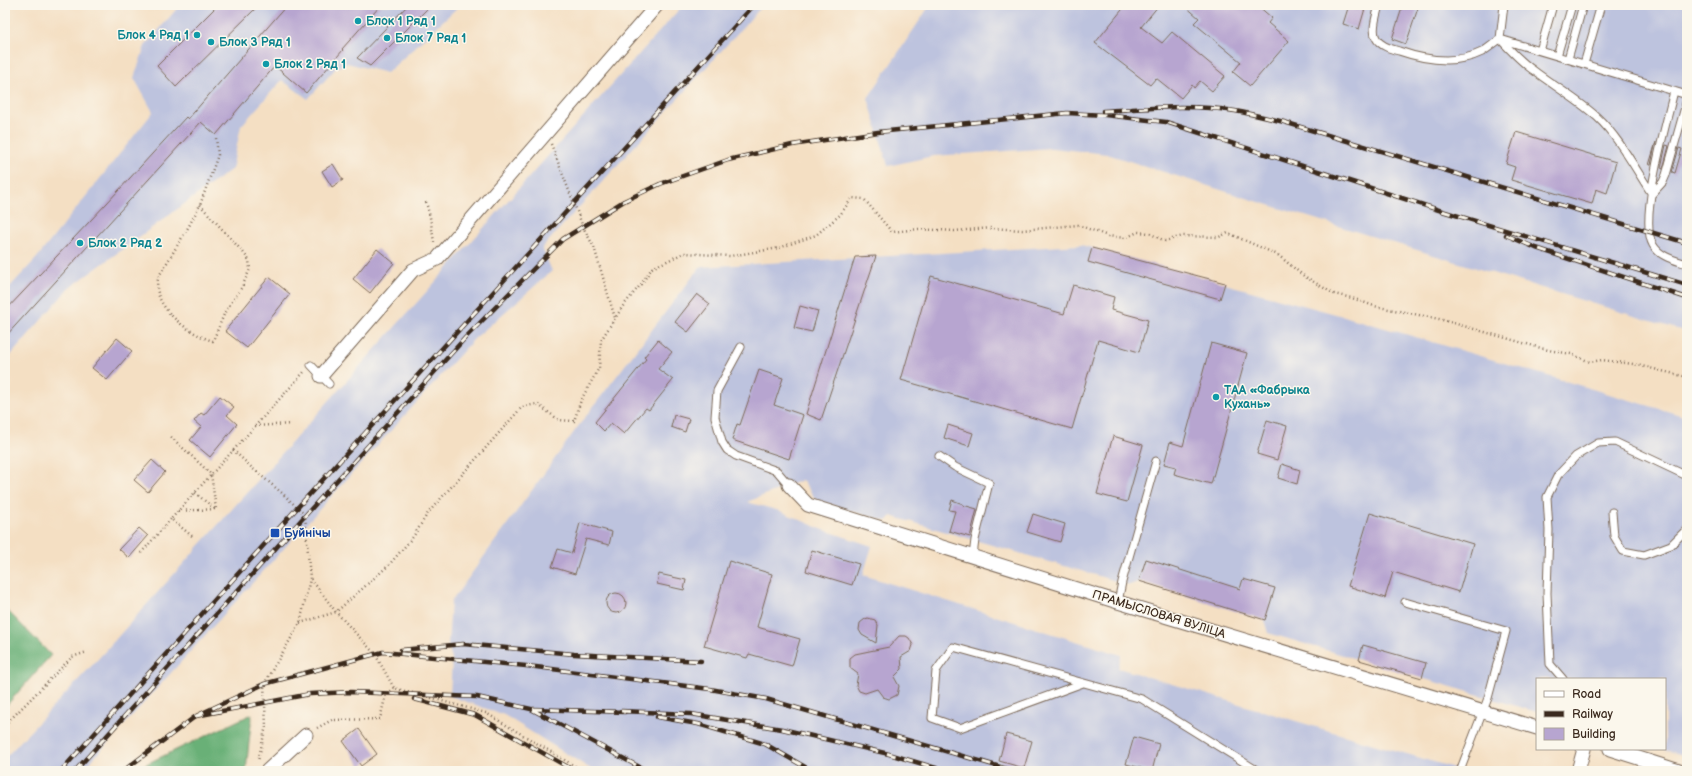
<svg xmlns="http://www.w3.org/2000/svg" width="1692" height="776" viewBox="0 0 1692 776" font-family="'Balsamiq Sans',sans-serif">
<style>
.industrial{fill:#bdc3de}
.forest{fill:#69b077;stroke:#526d4a}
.building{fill:#b7a5d0}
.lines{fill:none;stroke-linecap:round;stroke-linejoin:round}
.lane-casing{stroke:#7c6958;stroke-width:9}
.street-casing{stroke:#7c6958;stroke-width:15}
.path{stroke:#7c6958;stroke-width:2.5;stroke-dasharray:1 3;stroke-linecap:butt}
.lane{stroke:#fff;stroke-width:7}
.street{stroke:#fff;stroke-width:13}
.rail-casing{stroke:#3b2a1e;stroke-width:4.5}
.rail{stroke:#fbf7ec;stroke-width:3;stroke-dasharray:9;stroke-linecap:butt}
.culture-dot{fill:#0f9aa8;stroke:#fbf7ec;stroke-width:1.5}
.transit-dot{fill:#1a4fb4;stroke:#fbf7ec;stroke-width:1.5}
.labels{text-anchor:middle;stroke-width:3;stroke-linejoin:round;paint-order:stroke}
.culture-label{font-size:12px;font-weight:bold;fill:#0d838f;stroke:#fbf7ec;text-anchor:start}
.transit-label{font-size:12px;font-weight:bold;fill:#164399;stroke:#fbf7ec;text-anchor:start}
.street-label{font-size:12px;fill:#3b2a1e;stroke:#fbf7ec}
</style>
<rect width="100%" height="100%" fill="#fbf7ec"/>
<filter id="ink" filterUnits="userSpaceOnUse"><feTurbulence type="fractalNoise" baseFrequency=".025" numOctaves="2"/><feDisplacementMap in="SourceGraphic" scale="8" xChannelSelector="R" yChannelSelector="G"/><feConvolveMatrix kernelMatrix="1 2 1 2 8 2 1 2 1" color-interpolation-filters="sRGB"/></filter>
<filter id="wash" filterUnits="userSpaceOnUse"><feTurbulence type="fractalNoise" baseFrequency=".012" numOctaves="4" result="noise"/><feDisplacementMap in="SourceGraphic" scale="16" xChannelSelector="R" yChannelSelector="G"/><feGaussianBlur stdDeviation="0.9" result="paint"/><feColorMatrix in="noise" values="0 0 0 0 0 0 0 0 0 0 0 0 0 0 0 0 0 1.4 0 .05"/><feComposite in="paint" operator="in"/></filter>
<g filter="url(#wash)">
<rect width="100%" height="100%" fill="#f4dfc3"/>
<path class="industrial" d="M180,5H460L387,73L347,63L336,68L308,99L282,80L241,126L232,169L68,289L5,362V292L36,259L153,112L134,78L145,46Z
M683,5H763L542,248L552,271L474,339L82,771H5V758L98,659Z
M930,5H1687V332L1259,202L1107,154L1052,148L933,156L888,166L868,98Z
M1081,245L1354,319L1687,417V756L1662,749H1665V679H1537V712L1268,633L1264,620L1140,581L1130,585L891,516L886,521L817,501L802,480L747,502L780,511L821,529L872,546L863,575L1121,655L1118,668L1464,771H594L504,715L450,696L452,659L448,645L451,602L577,428L700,267Z"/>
<path class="forest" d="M5,608L51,655L5,707Z
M252,714L246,771H137L142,766Z"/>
<g id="blocks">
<path class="building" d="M218,5H259L176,87L157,66Z
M287,5H381L342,49L343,50L306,93L275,66L216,135L201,122L5,337V311L107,203L186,117L188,119Z
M408,5H431L370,66L357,58Z
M1126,5H1159L1141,27L1162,43L1172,32L1225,76L1212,91L1200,81L1194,88L1192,85L1181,98L1156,78L1150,85L1095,43Z
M1184,5H1257L1272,18L1268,23L1289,41L1250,86L1233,72L1241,62L1194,23L1199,18Z
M1349,5H1366L1359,29L1343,24Z
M1403,5H1419L1406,44L1392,39Z
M1516,132L1616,162L1607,193L1596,189L1592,204L1511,180L1515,167L1506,164Z
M1656,142L1655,145L1651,165H1649Z
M1666,145L1669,146L1663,169L1661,168Z
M1679,148L1682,149L1675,173L1672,172Z
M333,164L343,180L332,187L322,171Z
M1092,248L1225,283L1220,299L1088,262Z
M377,249L394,263L370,293L353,279Z
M876,256L821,420L806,414L855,257Z
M931,276L1064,314L1073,285L1114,297L1111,310L1148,320L1139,352L1098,340L1072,429L901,380Z
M269,277L290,294L247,348L225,331Z
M697,294L710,304L688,332L675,322Z
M800,306L818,311L812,332L794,328Z
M117,338L132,351L107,380L92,368Z
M658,340L672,352L658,369L673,380L649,410L646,408L624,434L611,423L604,431L595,422L646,359L644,357Z
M1211,343L1247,353L1211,484L1174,474L1176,467L1164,464L1170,442L1183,446Z
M759,370L783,378L774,405L803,415L789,459L732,440L737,424L740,425Z
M220,396L234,407L227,415L237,424L210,457L190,440L201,427L194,421L201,413L204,415Z
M674,415L689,419L685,432L671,427Z
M1267,420L1287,426L1277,460L1257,454Z
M948,425L973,433L969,446L944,438Z
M1113,436L1143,445L1127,502L1097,494Z
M152,460L165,472L148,492L134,480Z
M1282,464L1300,470L1297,484L1278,478Z
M952,500L963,504V505L977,509L970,537L949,531L955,511L949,510Z
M1370,513L1473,544L1459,592L1393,572L1385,598L1348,586Z
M1033,514L1065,524L1060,542L1027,532Z
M580,523L612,532L609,545L586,539L575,574L552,567L558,549L572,553Z
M139,528L148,536L129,558L119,549Z
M812,550L859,564L852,585L806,571Z
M1146,559L1240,589L1243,579L1275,588L1265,620L1139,581Z
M729,561L772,574L757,627L800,639L792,666L749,654L747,658L704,646Z
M659,574L686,580L684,590L657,584Z
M606 603a10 10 0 1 1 20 0a10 10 0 1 1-20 0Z
M868,618L875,620L878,625L876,643L862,635L859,630L860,623L865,619Z
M899,636H906L909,638L913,645L911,651L901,657L902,669L894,677L899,686L897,695L889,699L883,697L877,689L865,693L859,691L856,685L858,674L850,668V658L855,654L889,647Z
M1363,645L1426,663L1422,678L1359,660Z
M359,729L377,754L361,766L343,741Z
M1006,734L1032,741L1024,768L999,761Z
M1134,737L1159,744L1152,771L1126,764Z"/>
</g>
</g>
<g filter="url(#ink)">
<use href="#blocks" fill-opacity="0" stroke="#7c6958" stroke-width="1"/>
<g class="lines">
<g class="lane-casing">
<path id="lane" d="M1379,5C1377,14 1371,29 1376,38C1380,46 1391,49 1399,51C1425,60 1456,65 1482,52C1489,48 1494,43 1500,39
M1504,5L1500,39C1510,50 1520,61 1533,70C1554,86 1577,99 1597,117C1618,136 1636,170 1652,194
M1500,39L1687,95
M1540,51L1553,5
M1557,56L1572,5
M1568,59L1583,5
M1584,64L1601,5
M1674,91C1667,121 1638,220 1653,245C1660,257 1675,260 1687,264
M1652,194L1663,182L1666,175L1687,100
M741,347L717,391L715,417L722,442L727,450L736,456L777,471L789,485
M311,365L329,384
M939,456L955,467L989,483L975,540L973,556
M1612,512L1614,536L1623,551L1644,555L1671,545L1687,529
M1118,602L1122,582L1156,461
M1405,602L1506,631L1488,698L1460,771
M1563,679L1550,664L1547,593L1549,530L1547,497L1558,475L1576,456L1598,443L1615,442L1687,476
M1083,683L960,728L932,718L936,671L953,647L1142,699L1258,771"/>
</g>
<g class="street-casing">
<path id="street" d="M321,376L413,270L437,259L657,5
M789,485L808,505L1118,602L1537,728
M1610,749L1679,771
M267,771L306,735
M1578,771L1584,749"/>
</g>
<path class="path" d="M551,144L583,227L594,247L615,318
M426,202L430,217L434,242
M200,205L243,252L249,260L250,269L242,287L225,312L213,341C189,334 148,305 159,276L189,226L200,205L218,155L216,138
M255,426L291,424
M171,437L211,474L216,509
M233,450L252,468L282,493L305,515L310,579L300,623L264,684L266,726L258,761
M195,493L215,509
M178,511L216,509
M192,536L171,519L305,371
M141,553L171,519
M311,579L336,612L375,654L394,688L486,713L583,771
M300,623L336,612L388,566L413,537L428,513L522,407L537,404L559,420L574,421L581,400L599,368L601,340L623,306L642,283L652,268L684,253L730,256L779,248L816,235L840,215L852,198L864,199L892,232L919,229L954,231L992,228L1022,230L1078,225L1108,236L1125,238L1138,232L1149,233L1165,241L1183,236L1219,237L1228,233L1278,255L1304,276L1334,294L1352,298L1374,306L1439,319L1548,350L1571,354L1590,362L1602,360L1633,364L1687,377
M5,725L72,657L87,652
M317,728L332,720L380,719L386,694L394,688"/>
<use href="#lane" class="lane"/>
<use href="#street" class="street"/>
<g class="rail-casing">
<path id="rail" d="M1103,111C1147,108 1192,104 1235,111C1252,114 1268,118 1284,122L1687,243
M1506,235L1536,248L1687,298
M401,650L463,644L574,654L701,661
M414,699L475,715L575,771
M533,709L625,712
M621,711L691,714L782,729L889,754L946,771
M196,716L264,684L383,652L536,667L710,689L766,699L1014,771
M657,717L698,724L765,744L812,771
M61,771L298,507L754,5
M75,771L466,337L563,239L624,201L660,184L728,160L792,145L878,132L1067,113L1105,115L1166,122L1442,211L1687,285
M123,771L196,716L310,694L351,692L477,697L531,709L647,771"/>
</g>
<use href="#rail" class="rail"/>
</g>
</g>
<g class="culture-dot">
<circle cx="358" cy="21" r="4"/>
<circle cx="197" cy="35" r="4"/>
<circle cx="387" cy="38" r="4"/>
<circle cx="211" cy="42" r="4"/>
<circle cx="266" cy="64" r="4"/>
<circle cx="80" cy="243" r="4"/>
<circle cx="1216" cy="397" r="4"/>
</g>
<rect class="transit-dot" x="270" y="528" width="10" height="10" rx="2"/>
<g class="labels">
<g class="culture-label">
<text x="366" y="25">Блок 1 Ряд 1</text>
<text x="189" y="39" text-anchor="end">Блок 4 Ряд 1</text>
<text x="395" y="42">Блок 7 Ряд 1</text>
<text x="219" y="46">Блок 3 Ряд 1</text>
<text x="274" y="68">Блок 2 Ряд 1</text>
<text x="88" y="247">Блок 2 Ряд 2</text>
<text x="1224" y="394">ТАА «Фабрыка<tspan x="1224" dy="14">Кухань»</tspan></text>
</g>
<g class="transit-label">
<text x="284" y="537">Буйнічы</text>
</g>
<g class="street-label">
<text transform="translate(1159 614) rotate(17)" y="4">ПРАМЫСЛОВАЯ ВУЛІЦА</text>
</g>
</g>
<rect width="1692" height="776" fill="none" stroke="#fbf7ec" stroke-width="20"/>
<rect x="1536" y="678" width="130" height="72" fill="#fbf7ec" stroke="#aea59a"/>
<rect x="1544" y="691" width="20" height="6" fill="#ffffff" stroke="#aea59a"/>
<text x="1572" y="698" font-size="12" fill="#3b2a1e">Road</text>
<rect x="1544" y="711" width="20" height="6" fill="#3b2a1e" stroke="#aea59a"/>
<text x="1572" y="718" font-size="12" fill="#3b2a1e">Railway</text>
<rect x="1544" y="728" width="20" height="12" fill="#b7a5d0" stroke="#aea59a"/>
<text x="1572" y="738" font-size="12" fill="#3b2a1e">Building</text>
</svg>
